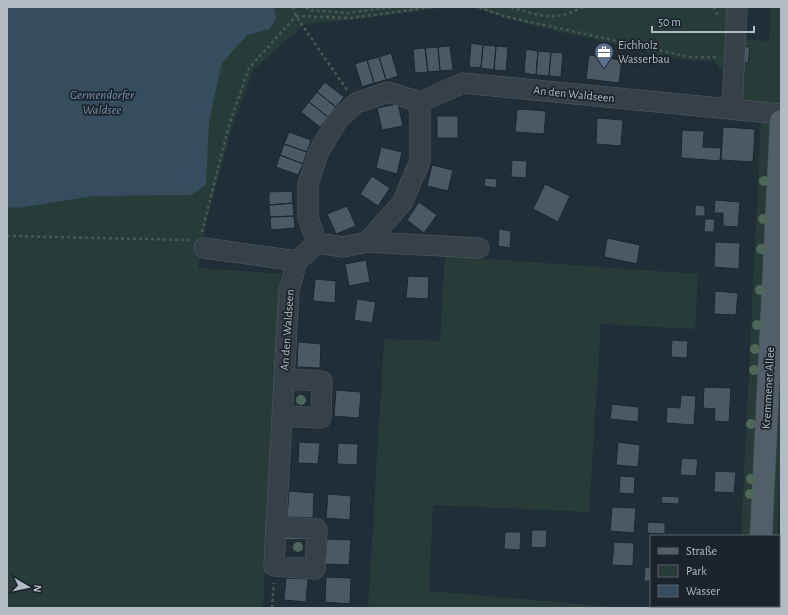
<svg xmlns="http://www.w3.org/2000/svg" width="788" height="615" viewBox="0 0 788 615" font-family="'Alegreya Sans',sans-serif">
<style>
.green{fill:#273c39}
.water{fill:#364d5d}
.building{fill:#4a5963;stroke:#1d262e}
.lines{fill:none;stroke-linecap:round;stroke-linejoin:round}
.minor-casing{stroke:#535d65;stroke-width:21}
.major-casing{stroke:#424b54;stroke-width:23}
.path{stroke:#455958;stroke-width:2.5;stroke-dasharray:3 3;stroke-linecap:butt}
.minor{stroke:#354048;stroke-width:20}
.major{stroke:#535f68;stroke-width:22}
.tree{fill:#4d6858}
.labels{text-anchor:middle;stroke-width:3.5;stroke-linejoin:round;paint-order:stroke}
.poi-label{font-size:12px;fill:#b0bbc4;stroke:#1b242c;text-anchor:start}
.street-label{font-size:12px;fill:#b0bbc4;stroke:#1b242c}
.water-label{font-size:13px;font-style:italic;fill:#7290a6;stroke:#1b242c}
</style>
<rect width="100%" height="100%" fill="#222e37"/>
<path class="green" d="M7,7H448L352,20L305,24L254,69L233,125L207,218L198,268L280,274L263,608H7Z
M472,7H727L725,38L769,41L771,7H781V456L777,536H741L761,120L722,117L725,75L714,61C682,62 650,52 618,45C569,34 520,24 472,7Z
M445,256L698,274L695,329L601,324L589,512L433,505L429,591L613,607V608H368L384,339L440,341Z"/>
<path class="water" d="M7,7H274L276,18L270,29L247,35L222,63L209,122L206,185L191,195L94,196L18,208L7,207Z"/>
<path class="building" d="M471,43L483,45L481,68L469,67Z
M483,45L496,46L494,70L481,68Z
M450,46L453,70L440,71L438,47Z
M496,46L508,47L506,71L494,70Z
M738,46L750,47L748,63L736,62Z
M438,47L440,71L428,72L425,48Z
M425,48L428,72L415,73L413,49Z
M526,49L538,51L536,75L524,73Z
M538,51L551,52L549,76L536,75Z
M551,52L563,53L561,77L549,76Z
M391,53L398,76L386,80L379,57Z
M589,55L622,60L619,83L586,79Z
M379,57L386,80L374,83L367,60Z
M367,60L374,83L362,87L355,64Z
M325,82L344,97L336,107L317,92Z
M317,92L336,107L328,117L309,102Z
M309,102L328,117L320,127L301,112Z
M398,104L403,126L382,130L377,108Z
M517,109L546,111L544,134L515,132Z
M437,116H458V138H437Z
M597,118L623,120L621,146L596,144Z
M723,127L755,129L753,162L721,160Z
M682,130L704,131L703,147L721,148L720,161L681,158Z
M289,132L311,140L307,152L284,144Z
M284,144L307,152L303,164L280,155Z
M381,147L402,152L397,174L376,168Z
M280,155L303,164L298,175L276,167Z
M512,160L527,161L526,178L511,177Z
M432,165L453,170L448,191L427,186Z
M372,176L390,188L378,206L360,194Z
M485,178L497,179L496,188L484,186Z
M545,184L570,196L558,222L533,209Z
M292,191L293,203L269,205V192Z
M715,200L740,202L738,227L723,226V213H714Z
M419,202L437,215L424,233L407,220Z
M293,203L294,216L270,217L269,205Z
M695,205L705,206V216H695Z
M347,206L356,226L336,234L327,214Z
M294,216L295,228L271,230L270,217Z
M705,219H715L714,232H704Z
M499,229L511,231L510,248L498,246Z
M607,238L640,245L637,264L604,257Z
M715,242L740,243L739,269L714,267Z
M366,260L370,282L349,286L345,264Z
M408,276L429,277L428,299L406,298Z
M315,279L336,281L335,303L313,301Z
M715,291L738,293L736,315L714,314Z
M357,299L376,302L372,323L354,320Z
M672,340L688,341L687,358L671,357Z
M298,342L321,344L320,368L297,367Z
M704,387L731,388L729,422L714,421L715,409L703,408Z
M336,390L361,392L359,418L334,416Z
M681,395L696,396L694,425L666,423L667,407L680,408Z
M612,404L639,407L638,422L610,419Z
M299,442L320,443L318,464L298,463Z
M618,442L640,445L638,467L616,465Z
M338,443L358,444L357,465L337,464Z
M682,458L698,459L696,476L680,475Z
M715,471L736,472L734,493L714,492Z
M620,476L635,477L634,494L619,493Z
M289,491L314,493L313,518L287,517Z
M328,494L351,496L350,520L326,518Z
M662,496L679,497V504L661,503Z
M612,507L636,508L634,533L610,531Z
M648,522L665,523V534L647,533Z
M532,530H547L546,548L531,547Z
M505,532H521L520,550L504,549Z
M327,539L351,540L349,565L325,564Z
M614,542L634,543L633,566L612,565Z
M645,567H651V581H644Z
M326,577L351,578L350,604L325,602Z
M286,578L308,579L306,602L284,600Z"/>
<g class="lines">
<g class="minor-casing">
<path id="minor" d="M732,109L737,7
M367,242L402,203L420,161V102
M204,248L297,261
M479,248L367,242L343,247L317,243L308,218V184L319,151L337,121L356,103L388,92L420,102L463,83L781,114
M282,416L321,418L322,381L284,379
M276,527L317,529L315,569L274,566L276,527L289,290L297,261L317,243"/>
</g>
<g class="major-casing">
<path id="major" d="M761,536L781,121
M757,608V606"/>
</g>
<path class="path" d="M293,7L296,16L347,90
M306,7L309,10L346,13L395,7
M479,7L503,16L690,57H718
M511,7C540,16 554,22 583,7
M714,7L715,12L720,16
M296,16L351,18L433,7
M202,232L229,125L249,68L296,16
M7,236L190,240
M272,608L274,583"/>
<use href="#minor" class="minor"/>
<use href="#major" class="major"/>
</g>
<g class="tree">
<circle cx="764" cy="181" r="5"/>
<circle cx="763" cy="219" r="5"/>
<circle cx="761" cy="249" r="5"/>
<circle cx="760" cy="290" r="5"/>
<circle cx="757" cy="325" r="5"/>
<circle cx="755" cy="349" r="5"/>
<circle cx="754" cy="370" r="5"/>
<circle cx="301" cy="400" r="5"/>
<circle cx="751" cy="424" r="5"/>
<circle cx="751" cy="479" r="5"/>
<circle cx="750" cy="494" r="5"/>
<circle cx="298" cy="547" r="5"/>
</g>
<defs>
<g id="office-pin" transform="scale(1)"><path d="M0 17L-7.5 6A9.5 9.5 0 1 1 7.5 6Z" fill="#5c6f8a" stroke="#1b242c"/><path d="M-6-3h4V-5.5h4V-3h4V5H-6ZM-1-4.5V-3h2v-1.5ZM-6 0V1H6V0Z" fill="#fff"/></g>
</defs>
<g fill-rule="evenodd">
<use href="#office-pin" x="604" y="52"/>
</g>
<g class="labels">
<g class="poi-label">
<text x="618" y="49">Eichholz<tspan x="618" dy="14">Wasserbau</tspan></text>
</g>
<g class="street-label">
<text transform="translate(574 94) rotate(6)" y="4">An den Waldseen</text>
<text transform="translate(287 330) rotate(-86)" y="4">An den Waldseen</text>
<text transform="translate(768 388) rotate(-87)" y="4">Kremmener Allee</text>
</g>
<g class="water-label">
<text x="102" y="99">Germendorfer<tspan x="102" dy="15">Waldsee</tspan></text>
</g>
</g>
<rect width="788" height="615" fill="none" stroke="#b0bbc4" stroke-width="16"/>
<rect x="650" y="535" width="130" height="72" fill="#1b242c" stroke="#576069"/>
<rect x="658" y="548" width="20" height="6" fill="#535f68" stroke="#576069"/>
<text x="686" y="555" font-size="12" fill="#b0bbc4">Straße</text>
<rect x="658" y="565" width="20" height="12" fill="#273c39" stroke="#576069"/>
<text x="686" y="575" font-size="12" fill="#b0bbc4">Park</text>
<rect x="658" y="585" width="20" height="12" fill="#364d5d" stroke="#576069"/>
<text x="686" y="595" font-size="12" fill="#b0bbc4">Wasser</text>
<g transform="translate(28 587) rotate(99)" stroke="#1b242c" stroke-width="3" paint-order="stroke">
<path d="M0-3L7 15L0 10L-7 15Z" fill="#b0bbc4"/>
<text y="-6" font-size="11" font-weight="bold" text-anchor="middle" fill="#b0bbc4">N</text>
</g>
<path d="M652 26v6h102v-6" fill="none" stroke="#b0bbc4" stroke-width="2"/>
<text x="658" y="26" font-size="12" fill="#b0bbc4" stroke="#1b242c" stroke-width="3" paint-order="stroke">50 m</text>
</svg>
